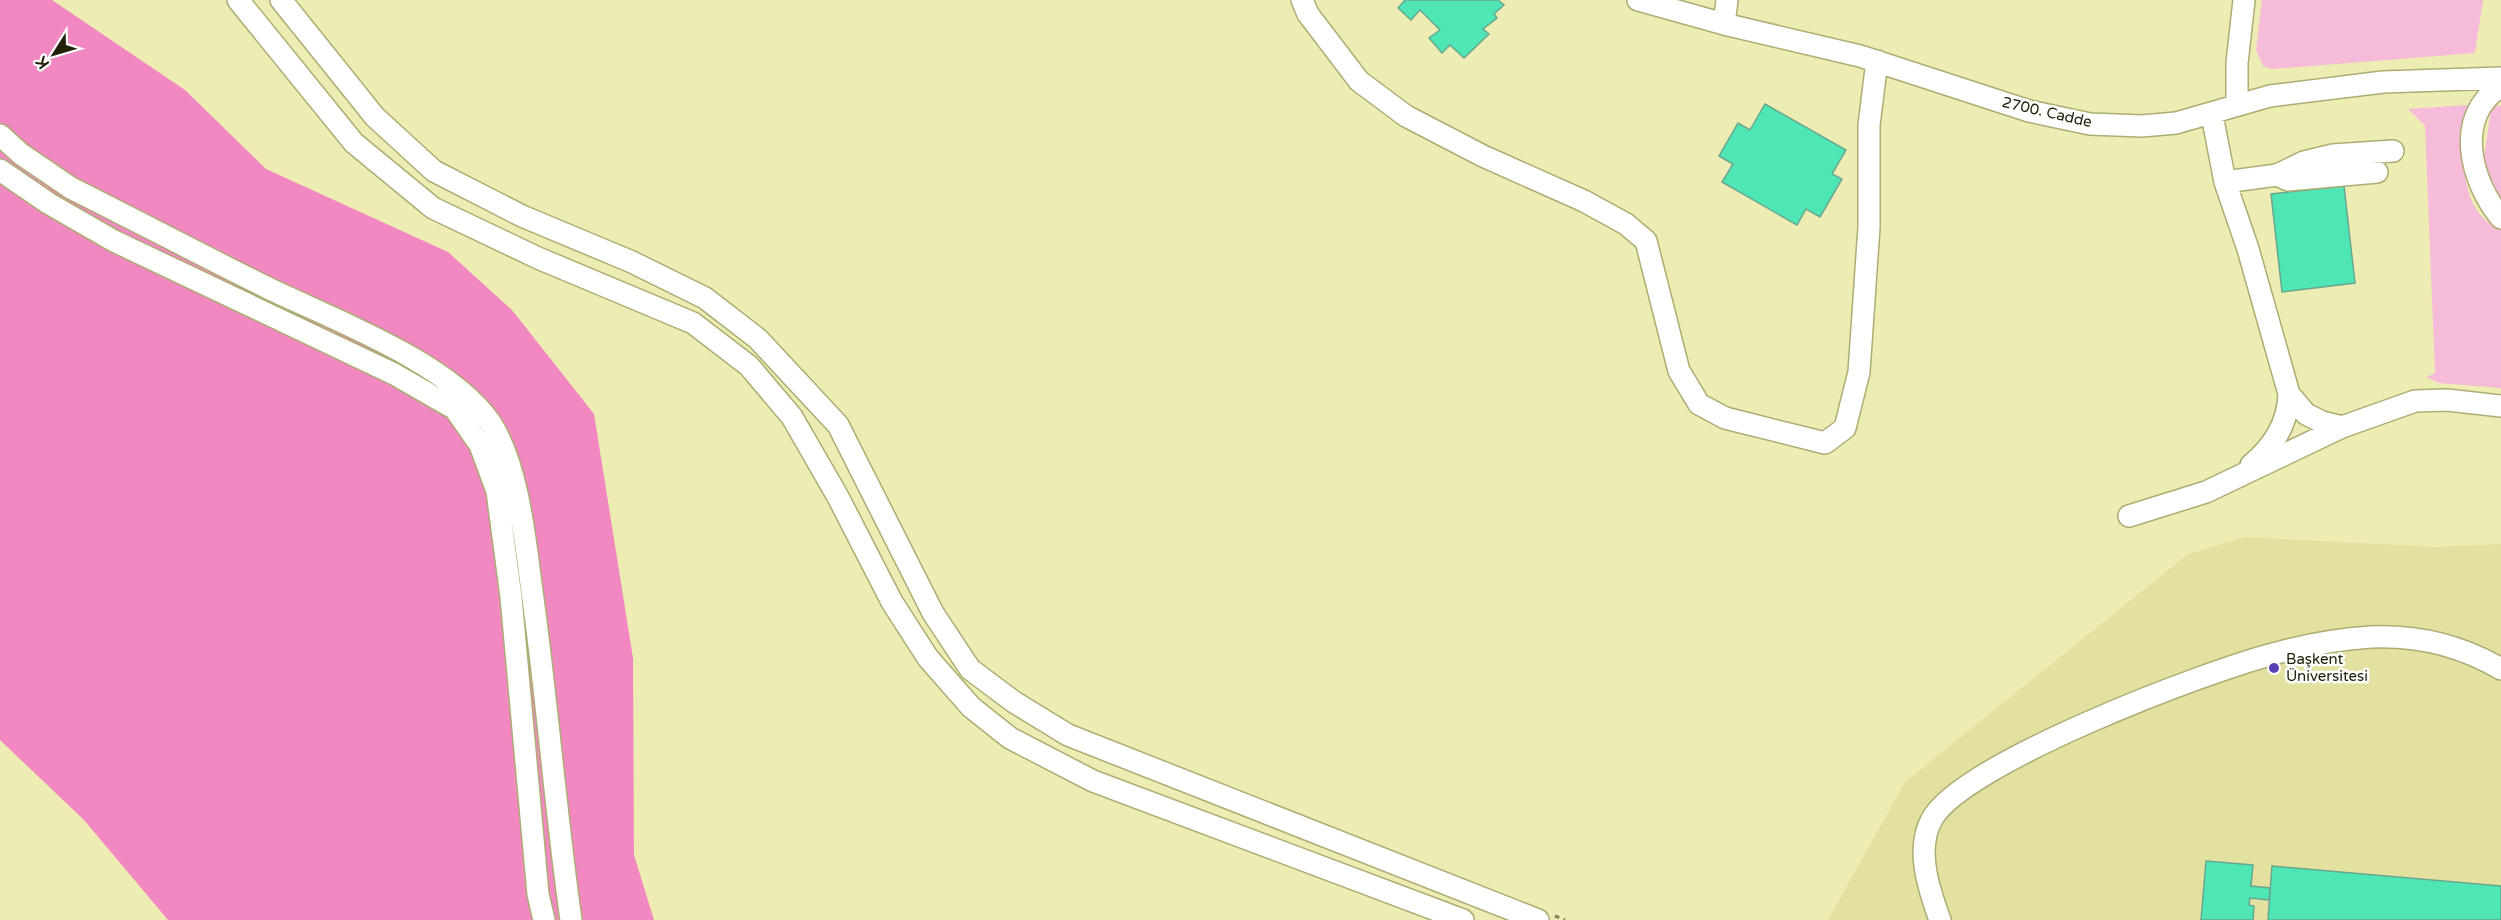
<svg xmlns="http://www.w3.org/2000/svg" width="2501" height="920" viewBox="0 0 2501 920" font-family="'Varela Round',sans-serif">
<style>
.built{fill:#e2e1a0}
.green{fill:#f6bbd8}
.forest{fill:#f288c1}
.building{fill:#4ee6b5;stroke:#68a78f;stroke-width:1.5}
.lines{fill:none;stroke-linecap:round;stroke-linejoin:round}
.minor-casing{stroke:#adac74;stroke-width:24}
.path{stroke:#82815a;stroke-width:3;stroke-dasharray:4.5 4.5;stroke-linecap:butt}
.minor{stroke:#fff;stroke-width:21}
.poi-dot{fill:#5a40b8;stroke:#fff;stroke-width:2}
.labels{text-anchor:middle;stroke-width:5;stroke-linejoin:round;paint-order:stroke}
.street-label{font-size:15px;fill:#212009;stroke:#fff}
.poi-label{font-size:15px;fill:#212009;stroke:#fff;text-anchor:start}
</style>
<rect width="100%" height="100%" fill="#edecb2"/>
<path class="built" d="M2245,537L2437,547L2501,544V920H1828L1905,782L2188,554Z"/>
<path class="green" d="M2262,0H2483L2475,53L2272,69L2263,66L2256,50Z
M2468,105C2463,145 2454,210 2501,230V388L2439,383L2426,377L2435,373L2425,126L2408,109Z
M2492,105L2501,106V209L2481,175Z"/>
<path class="forest" d="M0,0H52L185,90L266,169L448,252L512,310L594,414L633,658L634,855L654,920H168L84,820L0,740Z"/>
<path class="building" d="M1405,0H1498L1504,5L1494,14L1497,18L1483,29L1489,34L1464,58L1450,45L1442,53L1429,38L1440,30L1420,10L1411,20L1398,8Z
M1765,104L1846,150L1832,174L1842,179L1820,217L1806,209L1797,225L1722,182L1733,164L1719,156L1738,123L1750,130Z
M2344,186L2355,283L2282,292L2271,194Z
M2206,861L2253,865L2251,886L2270,888L2269,900L2250,898L2249,905L2254,906L2253,920H2201Z
M2272,866L2501,886V920H2268Z"/>
<g class="lines">
<g class="minor-casing">
<path id="minor" d="M238,0L354,143L433,208L538,258L693,323L749,366L792,417L838,497L892,602L928,658L971,707L1010,738L1093,781L1463,920
M281,0L375,117L434,171L522,216L632,262L705,298L758,339L838,425L933,613L970,669L1014,702L1068,735L1538,920
M1302,0L1308,14L1359,81L1406,116L1483,156L1584,201L1626,224L1646,241L1679,371L1699,404L1725,418L1825,443L1845,428L1859,372L1869,227V125L1877,61
M1638,0L1724,24L1860,56L2029,111L2090,124L2142,126L2176,123L2270,96L2383,82L2501,78
M1724,24L1727,0
M2501,86C2453,117 2471,182 2501,218
M2237,104V63L2244,0
M2212,115L2225,182L2248,249L2289,394L2306,414L2322,422L2342,427L2415,401L2447,400L2501,406
M0,135L21,154L71,188C137,221 203,256 270,289C335,320 449,363 490,422C517,462 525,536 531,584C547,696 555,808 571,920
M0,170L48,203L114,241L394,374L455,409L480,445L497,491L511,597L538,894L544,920
M2277,175L2288,180L2377,172
M2225,182L2277,175L2304,162L2333,155L2393,151
M2251,465C2274,446 2288,423 2289,394
M2129,516L2206,492L2342,427
M1940,920C1929,890 1915,849 1932,819C1963,763 2209,670 2277,653C2306,645 2340,639 2371,637C2418,635 2460,645 2501,669"/>
</g>
<path class="path" d="M1555,916L1565,920"/>
<use href="#minor" class="minor"/>
</g>
<circle class="poi-dot" cx="2274" cy="668" r="6"/>
<g class="labels">
<g class="street-label">
<text transform="translate(2047 112) rotate(13)" y="5">2700. Cadde</text>
</g>
<g class="poi-label">
<text x="2286" y="664">Başkent<tspan x="2286" dy="17">Üniversitesi</tspan></text>
</g>
</g>
<g transform="translate(54 54) rotate(233)" stroke="#ffffff" stroke-width="4.5" paint-order="stroke">
<path d="M0-4.5L10 22L0 15L-10 22Z" fill="#212009"/>
<text y="-9" font-size="16" font-weight="bold" text-anchor="middle" fill="#212009">K</text>
</g>
</svg>
